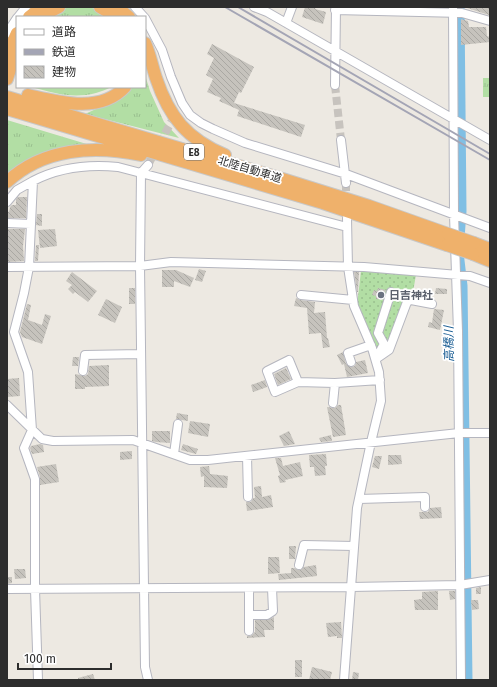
<svg xmlns="http://www.w3.org/2000/svg" width="497" height="687" viewBox="0 0 497 687" font-family="'Fira Sans','Noto Sans JP',sans-serif">
<style>
.grass{fill:url(#grass-tufts)}
.garden{fill:url(#garden-dots)}
.lines{fill:none;stroke-linecap:round;stroke-linejoin:round}
.river{stroke:#80bfe4;stroke-width:11}
.building{fill:url(#building-back-hatch)}
.minor-tunnel{stroke:#c7c3be;stroke-width:8;stroke-dasharray:8 4;stroke-linecap:butt}
.minor-casing{stroke:#b5b6bf;stroke-width:10}
.highway-casing{stroke:#c8c8c8;stroke-width:14}
.minor{stroke:#fff;stroke-width:8}
.highway{stroke:#efb16b;stroke-width:12}
.rail{stroke:#a4a5b5;stroke-width:2}
.highway-bridge-casing{stroke:#c8c8c8;stroke-width:14;stroke-linecap:butt}
.highway-bridge{stroke:#efb16b;stroke-width:12}
.worship-dot{fill:#6b7280;stroke:#fff;stroke-width:1.5}
.labels{text-anchor:middle;stroke-width:3.5;stroke-linejoin:round;paint-order:stroke}
.shield{fill:#fff;stroke:#6c6c6c;stroke-width:1}
.shield-label{font-size:10px;font-weight:bold;fill:#2d2d2d}
.street-label{font-size:11px;fill:#2d2d2d;stroke:#fff}
.worship-label{font-size:11px;font-weight:bold;fill:#5b616d;stroke:#fff;text-anchor:start}
.water-label{font-size:12px;font-style:italic;fill:#1b5e94;stroke:#fff}
</style>
<defs>
<pattern id="grass-tufts" width="24" height="20" patternUnits="userSpaceOnUse"><rect width="24" height="20" fill="#b2dea4"/><path d="M3 7l-1-3M5 7V3M7 7l1-3M15 17l-1-3M17 17v-4M19 17l1-3" fill="none" stroke="#99bf8e"/></pattern>
<pattern id="garden-dots" width="8" height="8" patternUnits="userSpaceOnUse"><rect width="8" height="8" fill="#b2dea4"/><path d="M2 2h.1M6 6h.1" fill="none" stroke="#99bf8e" stroke-width="1.8" stroke-linecap="round"/></pattern>
<pattern id="building-back-hatch" width="6" height="6" patternUnits="userSpaceOnUse"><rect width="6" height="6" fill="#c6c3bd"/><path d="M-1 5l2 2M0 0l6 6M5-1l2 2" fill="none" stroke="#aaa8a3"/></pattern>
</defs>
<rect width="100%" height="100%" fill="#ede9e2"/>
<path class="grass" d="M67,7H86L98,9L111,17H46Z
M145,75L150,91L164,122L179,138L85,114L118,99L132,87H145Z
M483,78H490V97H483Z
M31,87H111C106,90 101,91 96,93C72,99 54,93 31,87Z
M7,120L90,145C53,146 37,155 7,175Z"/>
<path class="garden" d="M361,271L416,275L412,297L393,350L381,359L357,305Z"/>
<g class="lines">
<path class="river" d="M459,7L461,211L458,252L462,286L467,680"/>
</g>
<path class="building" d="M305,7H316L315,9L326,12L323,24L302,17Z
M464,7H490V8L489,15Z
M461,19L468,21L469,27H486L487,36L490,37V42L461,45Z
M212,44L254,67L241,93L239,92L234,103L305,125L301,137L237,116L239,110L219,101L221,98L207,92L213,79L206,75L214,58L207,54Z
M18,197H27L26,218H7V211L9,212L10,207L12,205H16V199Z
M37,214H42V226L36,225Z
M8,229H25L23,246L24,261L7,262Z
M55,229L57,246L40,248L38,230Z
M36,245H39L38,261H35Z
M199,269L206,271L202,282L195,280Z
M162,270H176L194,278L190,287L174,281V287H162Z
M72,272L97,291L88,302L75,292L73,294L68,289L72,285L66,281Z
M354,272H359L358,292H357Z
M129,288H135V304H129Z
M378,288L386,290L383,300L376,299V296L372,295L374,290L377,291Z
M436,288L447,289V294H435Z
M296,298L300,300L315,302L314,313L325,312L327,338H328L330,347L323,348L321,333L309,334L307,308L294,306Z
M106,299L122,307L115,323L98,315Z
M27,304L31,305L28,320L42,325L45,314L51,316L42,344L22,337L20,332Z
M434,309L444,310L440,330L428,327L429,322L432,323Z
M343,352L346,364L350,367L355,366L356,362L365,360L368,373L347,377L344,364L342,365L337,355Z
M73,357H79L78,366H72Z
M109,365V386L85,387V389H75V374L85,376L88,374L89,366Z
M286,368L291,379L278,385L274,374Z
M19,378L20,396L7,397V379Z
M265,380L267,387L253,392L251,385Z
M338,405H341L346,435L333,437L327,407L335,408Z
M177,413L188,415V421L176,419Z
M190,421L210,424L208,437L188,433Z
M152,431H170V443L156,442L152,441Z
M289,431L295,444L284,446L279,436Z
M331,435L332,441L321,442L319,438Z
M40,444L43,445L44,452L32,454L30,448L31,446Z
M183,444L198,449L196,454L181,450Z
M132,451V459L120,460V452Z
M326,454L327,466H325L326,475L315,476L314,467H310L309,455Z
M388,455H401L402,464L388,465Z
M375,456H382L379,469L372,467Z
M275,458H281L283,466L300,462L303,476L285,480L286,482L280,483L278,476L280,475Z
M56,464L59,482L40,485V477L37,467Z
M209,466L210,474L228,476L227,488L204,487V476L201,477L200,467Z
M261,486L262,497L271,495L273,507L247,511L246,502H251L253,498H255L254,487Z
M441,507L442,518L420,519L419,512H428L430,508Z
M289,546H296L295,559H289Z
M268,557H279L280,573L268,574Z
M316,565L317,576L279,580L278,574L291,573V568H294L300,570L304,567Z
M14,569H25L26,578L15,579Z
M7,577H12V583L7,584Z
M481,587V594H476V588Z
M438,591V610H415L414,600L422,599V592Z
M449,591H455V599L450,600Z
M471,600H478L479,609L472,610Z
M274,617V630H264L265,637L247,638V636H251L255,632V620H267Z
M341,622L342,638H337V636L328,637L326,623Z
M295,660H302V677H295Z
M312,667L332,672L330,680H309Z
M353,672L359,673L358,680H352Z
M93,674L95,680H78V678Z"/>
<g class="lines">
<path class="minor-tunnel" d="M335,85L341,140
M148,165L176,113
M346,183V203"/>
<g class="minor-casing">
<path id="minor" d="M135,7L144,17
M254,7L267,12L490,140
M453,7L454,215L458,331L461,680
M335,10L462,13L490,21
M18,17L26,7
M145,18L162,50L171,77L182,103L190,115L201,123L213,129L245,143L346,174L490,228
M286,23L292,7
M7,33L17,18
M335,85L336,7
M341,140L346,183
M148,165L141,173L140,266L145,667L148,680
M7,202L17,190L33,181
M7,223L31,224
M7,267L140,266L171,262L364,267L470,276L490,283
M301,295L353,300
M376,359L389,350L407,302L411,300L432,304
M376,359L384,344L378,333L391,292
M351,362L348,353L371,345
M83,371L85,355L141,354
M298,382L289,360L267,371L275,392L298,382L335,383
M333,403L335,383L380,380
M7,405L42,439L53,441L133,440L190,460H208L459,433H490
M174,454L178,424
M247,456L248,497
M359,499L425,497V507
M299,565L304,545L354,546
M249,588V631
M7,589L351,587L460,585L490,580
M249,615H267L273,611L272,588
M38,680L35,589V479L24,448L32,430L28,372L14,332L24,293L29,267L33,181C60,167 88,164 118,167L347,227
M344,680L357,508L371,442L381,401L379,372L372,348L354,306L348,267L347,218"/>
</g>
<g class="highway-casing">
<path id="highway" d="M100,7L117,17
M117,7L129,17
M29,17L42,7
M40,17L59,7
M145,43C150,54 152,66 156,78C169,117 187,139 225,155
M7,55L17,33
M7,79L17,48
M28,95C59,102 100,114 125,87
M7,97L276,177L369,206L448,234
M7,109L323,203L447,245
M7,182C43,148 94,145 141,155
M474,243L490,249
M473,254L490,261"/>
</g>
<use href="#minor" class="minor"/>
<use href="#highway" class="highway"/>
<path class="rail" d="M225,7L490,160
M238,7L490,154"/>
<g class="highway-bridge-casing">
<path id="highway-bridge" d="M448,234L474,243
M447,245L473,254"/>
</g>
<use href="#highway-bridge" class="highway-bridge"/>
</g>
<circle class="worship-dot" cx="381" cy="295" r="4"/>
<g class="labels">
<rect class="shield" x="184" y="144" width="20" height="16" rx="3"/>
<g class="shield-label">
<text x="194" y="156">E8</text>
</g>
<g class="street-label">
<text transform="translate(250 169) rotate(17)" y="4">北陸自動車道</text>
</g>
<g class="worship-label">
<text x="389" y="299">日吉神社</text>
</g>
<g class="water-label">
<text transform="translate(449 344) rotate(-91)" y="4">高橋川</text>
</g>
</g>
<rect width="497" height="687" fill="none" stroke="#2d2d2d" stroke-width="16"/>
<rect x="16" y="16" width="130" height="72" fill="#ffffff" stroke="#ababab"/>
<rect x="24" y="29" width="20" height="6" fill="#ffffff" stroke="#ababab"/>
<text x="52" y="36" font-size="12" fill="#2d2d2d">道路</text>
<rect x="24" y="49" width="20" height="6" fill="#a4a5b5" stroke="#ababab"/>
<text x="52" y="56" font-size="12" fill="#2d2d2d">鉄道</text>
<rect x="24" y="66" width="20" height="12" fill="url(#building-back-hatch)" stroke="#ababab"/>
<text x="52" y="76" font-size="12" fill="#2d2d2d">建物</text>
<path d="M18 663v6h93v-6" fill="none" stroke="#2d2d2d" stroke-width="2"/>
<text x="24" y="663" font-size="12" fill="#2d2d2d" stroke="#ffffff" stroke-width="3" paint-order="stroke">100 m</text>
</svg>
